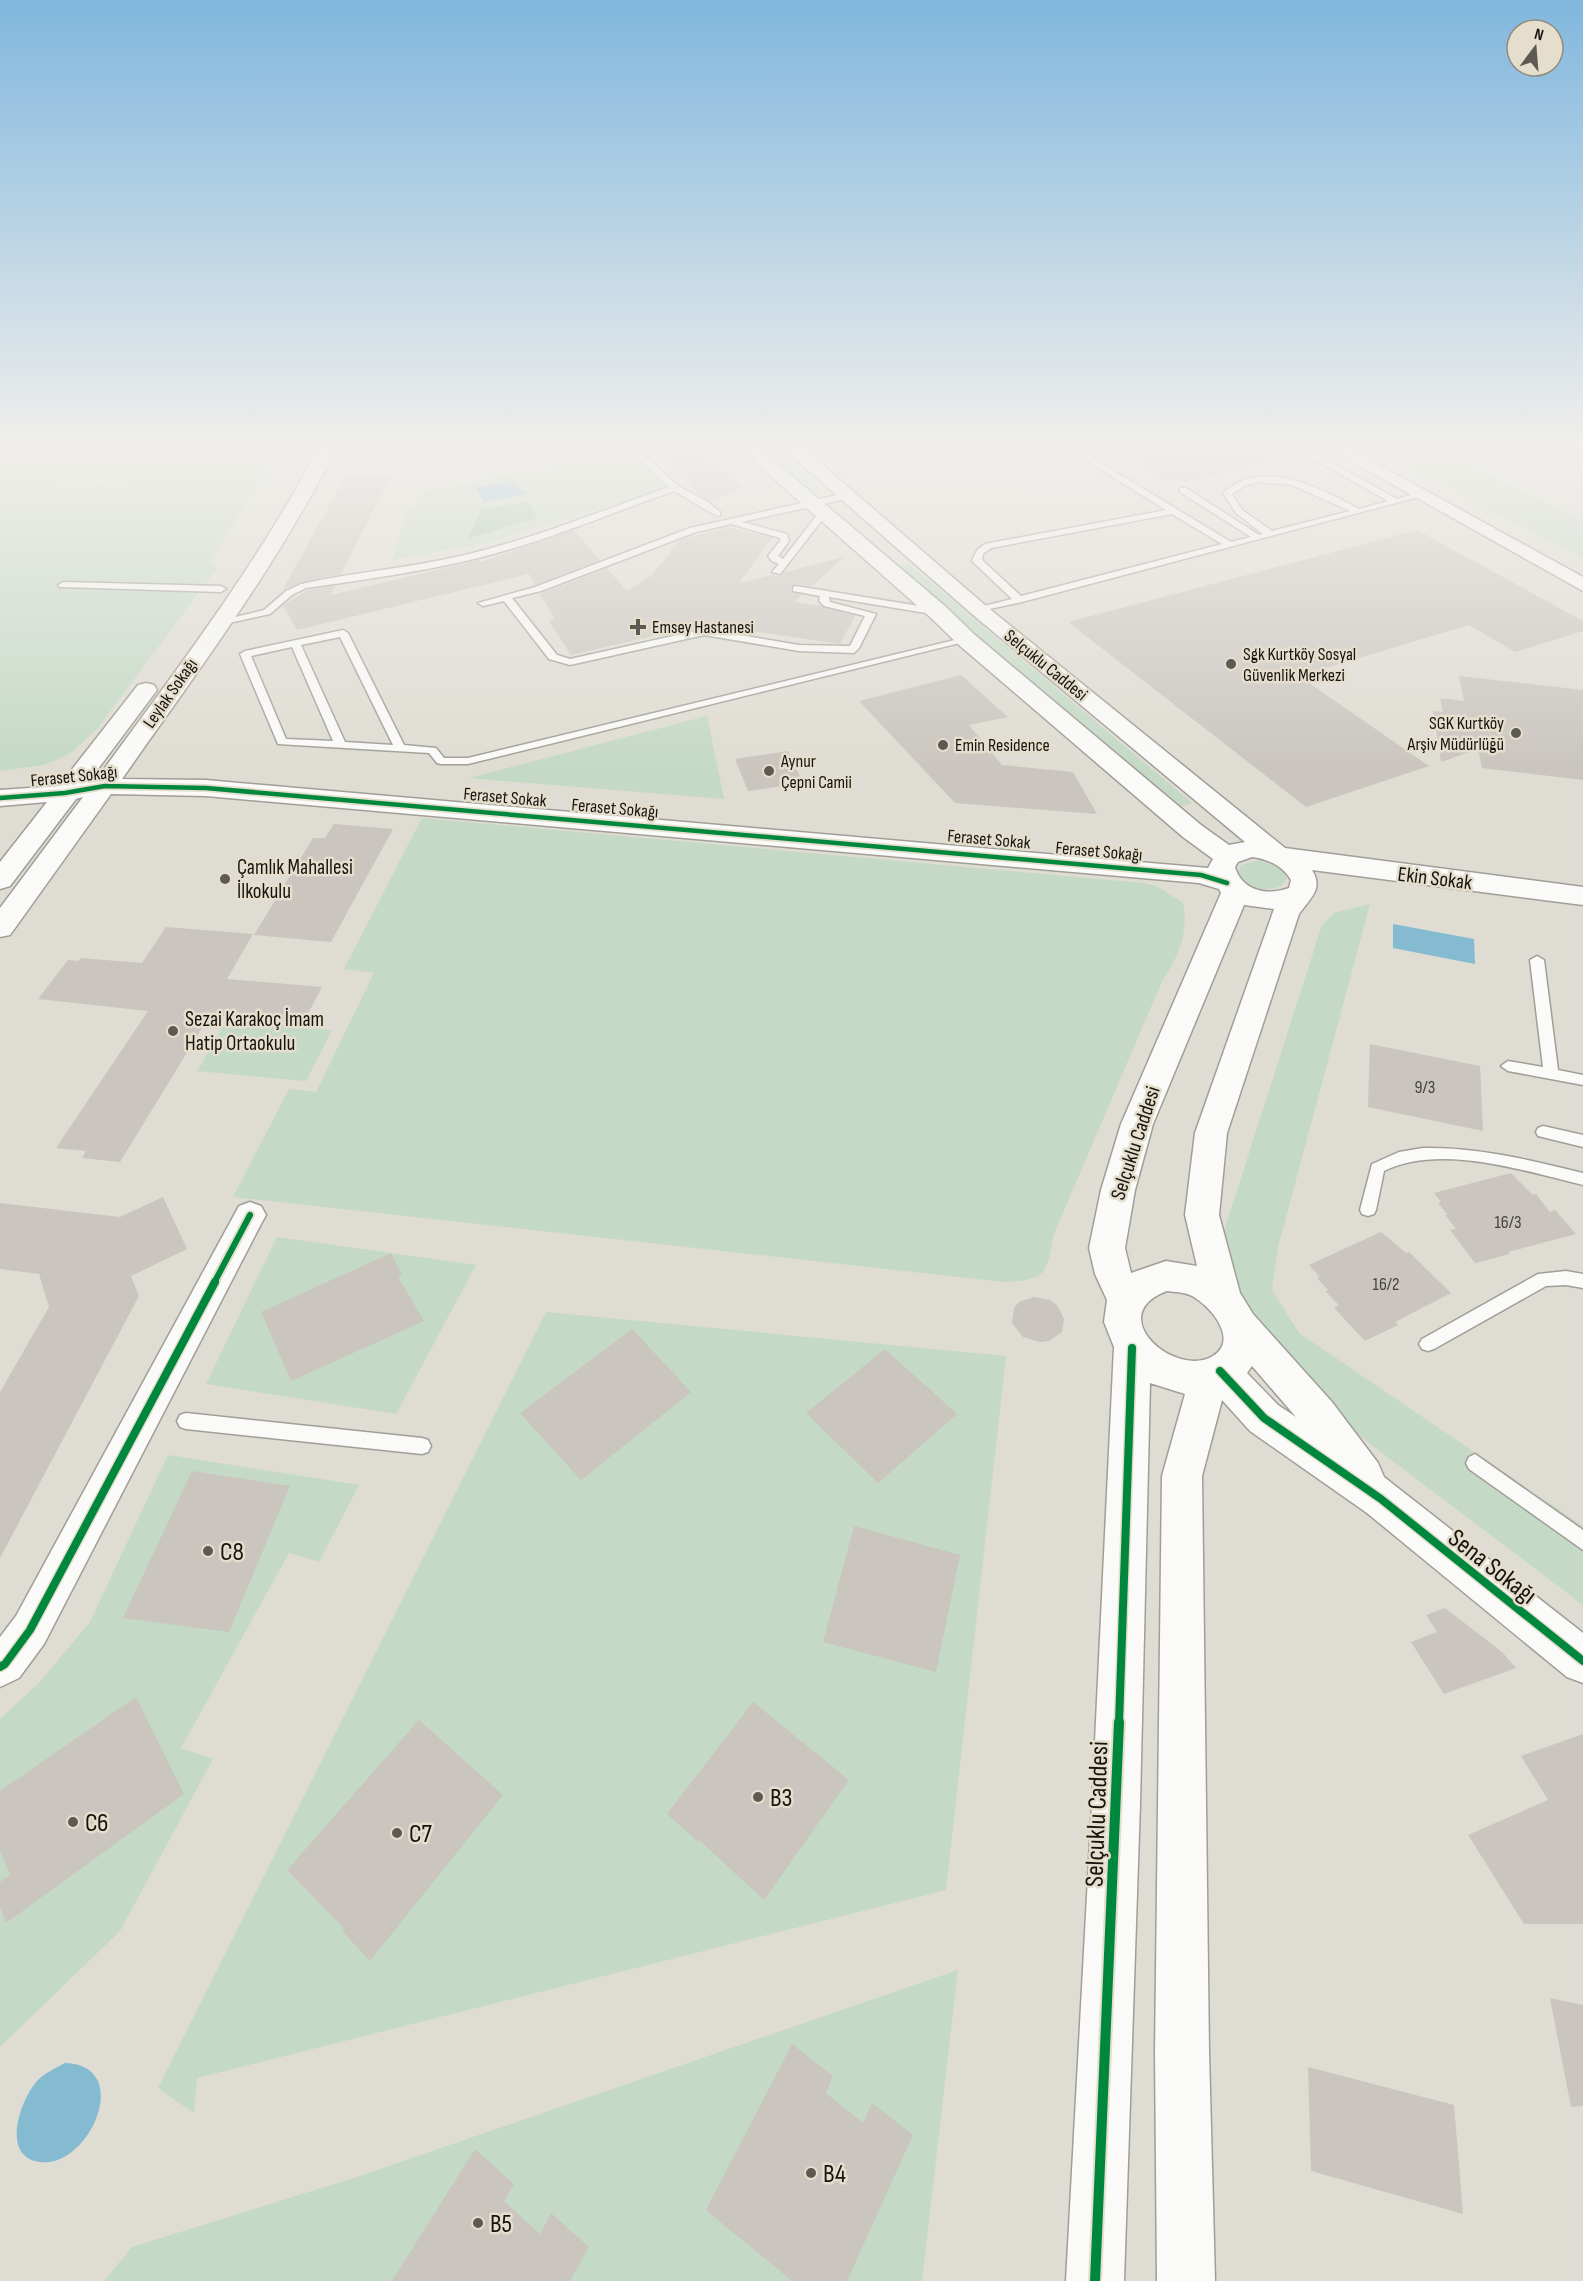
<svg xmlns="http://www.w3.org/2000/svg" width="1583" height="2281" viewBox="0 0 1583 2281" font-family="'Sofia Sans Condensed',sans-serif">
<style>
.green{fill:#c4d9c6}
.forest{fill:#a2c5ab}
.water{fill:#85bbd0}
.building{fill:#cac5bf}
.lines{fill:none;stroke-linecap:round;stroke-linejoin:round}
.lane-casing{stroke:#a19e98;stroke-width:3}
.street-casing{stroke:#a19e98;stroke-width:3}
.secondary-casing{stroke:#a19e98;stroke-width:3}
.lane{fill:#fafaf8;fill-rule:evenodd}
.street{fill:#fafaf8;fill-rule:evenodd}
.secondary{fill:#fafaf8;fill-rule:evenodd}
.cycleway-far3-casing{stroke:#e5decd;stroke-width:8}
.cycleway-far2-casing{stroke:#e5decd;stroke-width:10}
.cycleway-far1-casing{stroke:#e5decd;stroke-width:11}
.cycleway-casing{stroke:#e5decd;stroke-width:14}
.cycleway-far3{stroke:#00873e;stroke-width:4.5}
.cycleway-far2{stroke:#00873e;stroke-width:6}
.cycleway-far1{stroke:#00873e;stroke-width:8}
.cycleway{stroke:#00873e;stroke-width:10}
.poi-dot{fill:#5c5a53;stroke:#e5decd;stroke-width:2}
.labels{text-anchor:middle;stroke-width:5;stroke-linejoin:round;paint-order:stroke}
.far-poi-label{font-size:18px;fill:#16140e;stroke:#e5decd;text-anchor:start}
.far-street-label{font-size:18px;fill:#16140e;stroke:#e5decd}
.number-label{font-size:18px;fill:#46433d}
.poi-label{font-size:21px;fill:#16140e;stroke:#e5decd;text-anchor:start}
.street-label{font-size:21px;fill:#16140e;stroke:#e5decd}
.near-poi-label{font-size:26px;fill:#16140e;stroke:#e5decd;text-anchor:start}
.near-street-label{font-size:26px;fill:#16140e;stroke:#e5decd}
</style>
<rect width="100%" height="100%" fill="#dfdcd3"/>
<path class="green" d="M277,449L266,468L98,480L0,497V450Z
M760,449H774L824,492L812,494Z
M1372,449H1437L1583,521V558Z
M632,452L666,489L485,543L392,560L408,511L426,491Z
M269,469L213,557L211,562L217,568L98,728L72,752L59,759L43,765L0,771V499L93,483Z
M909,564L1192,803L1178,808L897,567Z
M707,716L724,799L469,778Z
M422,818L1143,883L1157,886L1183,903C1189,930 1179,957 1163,979L1053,1236C1047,1276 1044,1280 1004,1282L233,1197L289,1089L316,1092L374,973L344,969Z
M1260,860C1271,862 1283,866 1287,878L1281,886C1266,892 1246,889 1238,873L1241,865Z
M1370,904L1278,1247L1272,1290L1299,1333L1583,1526V1605L1348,1427L1214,1269L1216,1256L1322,925L1334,913Z
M227,1020L332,1030L306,1081L197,1071Z
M277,1237L476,1265L396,1414L206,1384Z
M546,1312L1006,1356L946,1890L197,2078L194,2113L158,2088Z
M168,1455L359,1485L319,1562L289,1553L181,1748L213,1759L120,1931L0,2047V1719L38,1684L90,1622Z
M958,1970L922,2281H104L132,2247L357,2177Z"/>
<path class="forest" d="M530,502L537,518L467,539L482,509Z"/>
<path class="water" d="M511,481L528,494L484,502L475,487Z
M1393,924L1474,939L1475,964L1393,948Z
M65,2063C135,2065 89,2169 40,2162C0,2157 20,2099 38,2080C46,2072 56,2068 65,2063Z"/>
<path class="building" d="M655,449H701L742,489L710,501L700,495Z
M1116,449H1283L1284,459L1185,482L1179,478L1167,481Z
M345,477H390L341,574L301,582L282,591Z
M728,527L772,538L739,583L773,575L779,576L785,572L844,557L812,586L796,584L791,587V592L802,595L795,602L821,606L855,616L840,644L705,624L571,655L549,621L555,619L540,594L607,568L627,591L652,575L680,540Z
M574,530L600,560L535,585L529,574L297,630L283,606L307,590L335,586L331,595L479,560L481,562Z
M1417,530L1583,621V631L1515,652L1469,625L1299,676L1429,766L1306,807L1068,622Z
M961,675L1008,717L969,725L1002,765L1073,772L1097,814L955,803L859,701Z
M1459,676L1583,690V780L1482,768L1478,749L1441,762L1433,711L1443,712L1440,698L1464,701Z
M788,751L803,783L748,791L735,759Z
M334,824L393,829L331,942L254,935L313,838H325Z
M166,927L253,934L227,979L322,987L303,1023L210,1015L120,1162L82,1158L86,1151L56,1148L148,1011L38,999L68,960L78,961L81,958L142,963Z
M1370,1044L1480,1066L1483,1131L1368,1107Z
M1511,1173L1533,1195L1536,1194L1550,1212L1555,1210L1576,1234L1508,1252L1510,1254L1475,1263L1450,1230L1456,1229L1445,1215H1448L1438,1203L1441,1202L1434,1193Z
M163,1197L187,1249L131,1276L139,1296L0,1558V1392L49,1307L39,1274L0,1269V1203L120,1217Z
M1381,1232L1406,1253L1409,1252L1451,1293L1395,1322L1398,1325L1365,1341L1334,1308L1339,1305L1326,1292L1328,1290L1317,1278L1320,1277L1309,1265Z
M391,1253L402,1275L398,1277L424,1321L291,1381L261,1312Z
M1034,1297L1050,1300L1057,1305L1064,1319L1062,1332L1049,1341L1040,1342L1023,1337L1012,1323L1014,1308L1019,1302Z
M632,1329L691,1392L581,1480L520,1413Z
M885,1349L957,1414L878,1483L806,1413Z
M192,1471L290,1486L229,1632L123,1618Z
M854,1526L960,1555L936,1672L823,1642Z
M1445,1608L1502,1652L1516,1668L1444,1694L1411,1642L1437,1632L1426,1615Z
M136,1697L184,1794L6,1923L0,1906V1882L10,1875L0,1850V1791Z
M753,1702L849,1780L764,1900L699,1840L698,1842L667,1814Z
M419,1720L503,1795L370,1961L342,1931L344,1928L287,1870Z
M1583,1734V1924H1524L1468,1835L1548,1800L1521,1756Z
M1550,1998L1583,2005V2106L1571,2107Z
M792,2044L833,2076L826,2093L863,2123L872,2103L913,2135L847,2281H792L706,2210Z
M1308,2067L1454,2105L1463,2214L1311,2171Z
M475,2149L514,2184L504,2201L540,2234L551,2213L589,2247L570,2281H392Z"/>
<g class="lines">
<g class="lane-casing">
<path id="lane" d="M1068,449H1078L1231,542L1251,537L1180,492V488H1186L1259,535L1263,534L1236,513L1223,493C1262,457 1320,488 1359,509L1388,501L1296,449H1307L1397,499L1422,492L1426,495L1022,602L976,612V608L1012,599L972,561L977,550L985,544L1166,510ZM1259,482L1292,485L1350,511L1272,531L1242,510L1232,494L1246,485ZM1172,514L1222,544L1021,596L982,560L983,554L991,548Z
M1576,449H1583V453Z
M636,453H642L678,486L708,502L720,512V516C714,516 683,496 674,491C608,514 542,543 474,559C419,572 362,580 306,588L292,595L270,614L220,625L215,622L264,610L286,591L301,584C358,571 416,568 473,553C540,536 604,510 669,487L636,457Z
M847,493L850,494V498L742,522L787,534L789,541L778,556L783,559L820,511H826V515L780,574L772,572L779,564L772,561L768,556L780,541V538L731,524L696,532L541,591L512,598L557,655L570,659L704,629L799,645L850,646L865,616L824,606L819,601L820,596L793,591V587L796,586L938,609L943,612L938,615L829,597L830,602L876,614L859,648L854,653L799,651L704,635L570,665L549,659L504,601L483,606L478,603L535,587L690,528Z
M63,582L221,586L226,589L221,592L60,587L58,585Z
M343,630L348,633L404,745L436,748L444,758H468L967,637L972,640L468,764H441L437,763L429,753L278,744L240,654L245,651ZM340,637L393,745L345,742L301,645ZM292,647L333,741L286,739L251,656Z
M1537,956L1544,960L1558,1070L1583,1075V1085L1508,1071L1501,1066L1508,1061L1543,1067L1530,960Z
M1543,1126L1583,1135V1147L1538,1136L1536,1132L1538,1128Z
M1423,1148C1478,1147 1530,1160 1583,1173V1185C1525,1171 1440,1143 1384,1171L1376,1210L1374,1214L1368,1216L1362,1214L1360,1210L1372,1164L1399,1152Z
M1566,1271L1583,1274V1288L1566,1285L1546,1286L1434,1349L1428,1351L1422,1349L1419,1344L1422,1339L1538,1274Z
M186,1413L422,1438L428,1440L431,1446L428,1452L422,1454L186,1429L180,1427L177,1421L180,1415Z
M1475,1454L1583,1530V1550L1469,1469L1466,1463L1469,1457Z"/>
</g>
<g class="street-casing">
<path id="street" d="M1330,449H1350L1583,577V591Z
M250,1202L261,1206L266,1215L261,1224L44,1644L19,1678L0,1687V1637L16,1616L239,1206Z"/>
</g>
<g class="secondary-casing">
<path id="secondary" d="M318,449H336C277,566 197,672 122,779L206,780L1208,868L1213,859L1183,837L959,645L930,617L740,449H760L946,607L975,635L1201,825L1229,845L1245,842L972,614L784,449H804L986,606L1285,848L1583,887V905L1312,870C1324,889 1310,898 1299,914L1227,1133L1219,1215L1240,1293L1253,1314L1332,1402L1378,1463L1384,1477L1583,1633V1683L1567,1677L1367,1513L1250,1431L1222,1400L1202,1476L1209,2052L1215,2281H1157L1155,2052L1162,1476L1185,1394L1150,1383L1140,1804L1124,2281H1066L1092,1804L1114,1347L1104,1322L1107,1300L1095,1274L1089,1248L1101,1190L1121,1124L1221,893L1219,889L1199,883L206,796L111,794L10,935L0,937V908L83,797L76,799L10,886L0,889V862L47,802L0,806V790L59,786L138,685L146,683L154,685L157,690L89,781L96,780C174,673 256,567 318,449ZM1252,857C1268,859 1283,866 1291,880L1289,888C1267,896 1242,891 1235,867L1238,862ZM1244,905L1274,909L1195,1133L1185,1215L1197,1266L1166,1261L1131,1273L1125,1248L1135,1190L1153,1124ZM1167,1291C1174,1292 1183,1292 1190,1295C1209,1304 1240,1339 1213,1356C1175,1379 1102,1315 1167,1291ZM1252,1366L1296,1417L1278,1405L1247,1373Z"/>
</g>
<use href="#lane" class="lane"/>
<use href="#street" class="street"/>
<use href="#secondary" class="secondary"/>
<g class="cycleway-far3-casing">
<path id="cycleway-far3" d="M0,798L65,793L105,786L206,788L1201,875L1227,883"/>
</g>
<g class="cycleway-far2-casing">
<path id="cycleway-far2" d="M214,1283L250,1215"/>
</g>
<g class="cycleway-far1-casing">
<path id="cycleway-far1" d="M1220,1371L1264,1418L1381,1499L1583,1661
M0,1667L5,1664L30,1630L215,1282
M1119,1723L1132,1348"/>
</g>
<g class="cycleway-casing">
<path id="cycleway" d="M1095,2281L1119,1722"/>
</g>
<use href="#cycleway-far3" class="cycleway-far3"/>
<use href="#cycleway-far2" class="cycleway-far2"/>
<use href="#cycleway-far1" class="cycleway-far1"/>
<use href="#cycleway" class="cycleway"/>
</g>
<linearGradient id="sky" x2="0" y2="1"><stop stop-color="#80b7de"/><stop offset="0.58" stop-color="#f1efeb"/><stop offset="1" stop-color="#f1efeb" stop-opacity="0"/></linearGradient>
<rect width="1583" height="769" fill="url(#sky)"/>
<g class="poi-dot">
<path d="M635 618h6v6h6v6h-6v6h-6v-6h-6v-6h6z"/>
<circle cx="1231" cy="664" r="6"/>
<circle cx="1516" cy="733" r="6"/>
<circle cx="943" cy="745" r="6"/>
<circle cx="769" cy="771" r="6"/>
<circle cx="225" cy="879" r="6"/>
<circle cx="173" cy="1031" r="6"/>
<circle cx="208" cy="1551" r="6"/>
<circle cx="758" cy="1797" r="6"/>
<circle cx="73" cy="1822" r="6"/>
<circle cx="397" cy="1833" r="6"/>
<circle cx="811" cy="2173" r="6"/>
<circle cx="478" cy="2223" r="6"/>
</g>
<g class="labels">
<g class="far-poi-label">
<text x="652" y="633">Emsey Hastanesi</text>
<text x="1243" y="660">Sgk Kurtköy Sosyal<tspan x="1243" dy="21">Güvenlik Merkezi</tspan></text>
<text x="1504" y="729" text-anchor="end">SGK Kurtköy<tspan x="1504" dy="21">Arşiv Müdürlüğü</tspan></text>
<text x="955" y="751">Emin Residence</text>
<text x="781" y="767">Aynur<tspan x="781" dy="21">Çepni Camii</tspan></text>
</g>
<g class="far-street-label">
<text transform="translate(1046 665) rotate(39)" y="6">Selçuklu Caddesi</text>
<text transform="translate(170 693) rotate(-55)" y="6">Leylak Sokağı</text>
<text transform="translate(74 776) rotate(-6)" y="6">Feraset Sokağı</text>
<text transform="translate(505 797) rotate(5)" y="6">Feraset Sokak</text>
<text transform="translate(615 808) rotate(5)" y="6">Feraset Sokağı</text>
<text transform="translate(989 839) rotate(5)" y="6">Feraset Sokak</text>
<text transform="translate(1099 851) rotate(5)" y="6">Feraset Sokağı</text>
</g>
<g class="number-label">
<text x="1425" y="1093">9/3</text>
<text x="1508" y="1228">16/3</text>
<text x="1386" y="1290">16/2</text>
</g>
<g class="poi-label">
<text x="237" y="874">Çamlık Mahallesi<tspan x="237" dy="24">İlkokulu</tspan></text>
<text x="185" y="1026">Sezai Karakoç İmam<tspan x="185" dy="24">Hatip Ortaokulu</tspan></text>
</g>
<g class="street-label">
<text transform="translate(1435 878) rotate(7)" y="7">Ekin Sokak</text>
<text transform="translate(1135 1143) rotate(-72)" y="7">Selçuklu Caddesi</text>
</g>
<g class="near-poi-label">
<text x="220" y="1560">C8</text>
<text x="770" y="1806">B3</text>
<text x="85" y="1831">C6</text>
<text x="409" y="1842">C7</text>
<text x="823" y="2182">B4</text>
<text x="490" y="2232">B5</text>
</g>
<g class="near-street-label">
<text transform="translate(1493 1566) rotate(38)" y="9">Sena Sokağı</text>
<text transform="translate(1096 1814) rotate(-88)" y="9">Selçuklu Caddesi</text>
</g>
</g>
<g transform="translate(1535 48) rotate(16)"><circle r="28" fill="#e5decd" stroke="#928d81" stroke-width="1.5"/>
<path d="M0-4.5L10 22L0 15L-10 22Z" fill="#5c5a53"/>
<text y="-9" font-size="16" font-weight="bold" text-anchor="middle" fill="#16140e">N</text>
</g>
</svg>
